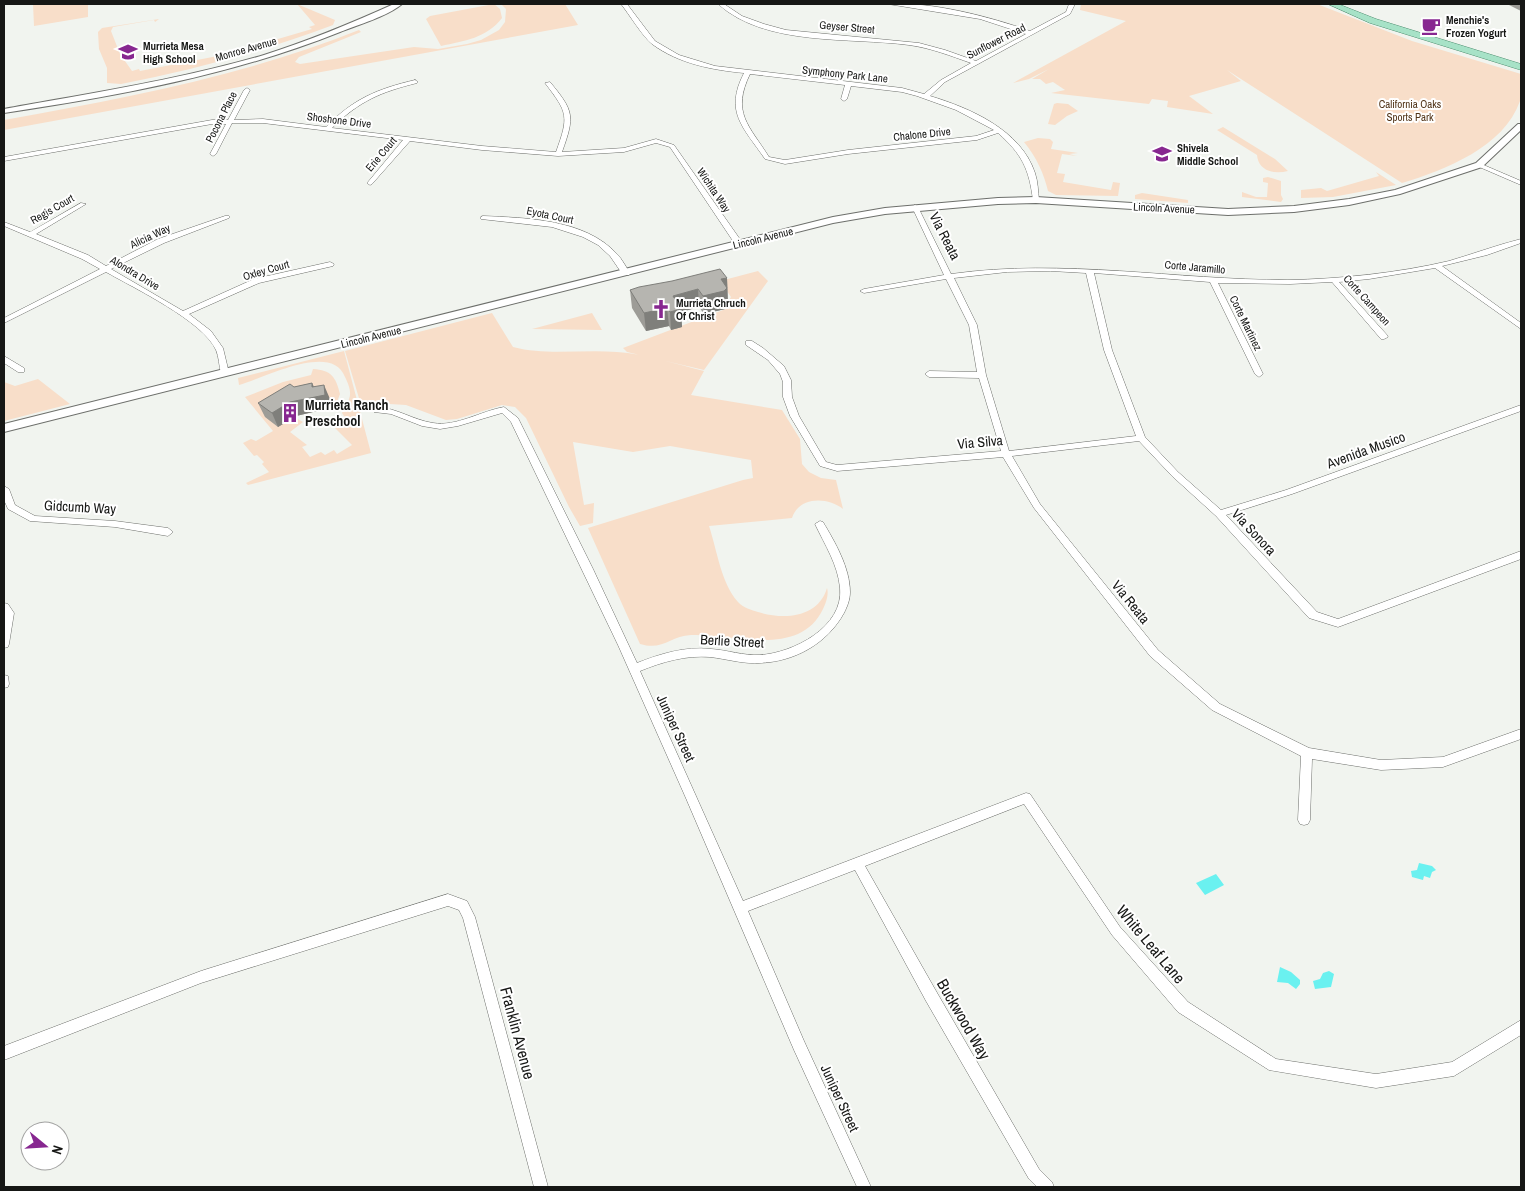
<svg xmlns="http://www.w3.org/2000/svg" width="1525" height="1191" viewBox="0 0 1525 1191" font-family="'Archivo Narrow',sans-serif">
<style>
.green{fill:#f8dec9}
.water{fill:#6af1f0}
.lines{fill:none;stroke-linecap:round;stroke-linejoin:round}
.minor-casing{stroke:#6d6f6b;stroke-width:1}
.tertiary-casing{stroke:#6d6f6b;stroke-width:2}
.primary-casing{stroke:#4e8f70;stroke-width:1}
.minor{fill:#fff;fill-rule:evenodd}
.tertiary{fill:#fff;fill-rule:evenodd}
.primary{fill:#a7e2c7;fill-rule:evenodd}
.wall{fill:#9d9c97}
.shaded-wall{fill:#7f7f7b}
.building{fill:#b6b5b0;stroke:#7f7f7b}
.labels{text-anchor:middle;stroke-width:4;stroke-linejoin:round;paint-order:stroke}
.far-poi-label{font-size:11px;font-weight:bold;fill:#161715;stroke:#fff;text-anchor:start}
.far-street-label{font-size:11px;fill:#161715;stroke:#fff}
.far-park-label{font-size:11px;fill:#513418;stroke:#fff}
.street-label{font-size:14px;fill:#161715;stroke:#fff}
.poi-label{font-size:14px;font-weight:bold;fill:#161715;stroke:#fff;text-anchor:start}
.near-street-label{font-size:16px;fill:#161715;stroke:#fff}
</style>
<rect width="100%" height="100%" fill="#f1f4ef"/>
<path class="green" d="M33,4H88V17L34,26Z
M297,4L335,20L333,25C264,51 193,70 121,84L107,83V68L99,49L98,32L102,28L159,19L155,22L154,20L113,27L111,31L120,54L132,71L139,69L140,71L223,55L312,29L309,27L315,25Z
M494,4L500,9L502,18C487,38 464,41 441,46L426,19L430,16Z
M501,4H565L578,25L4,130V120C125,98 244,76 359,30L361,32L299,57L295,62L300,64L414,47L438,49L467,44L481,40L499,30L505,22L506,9Z
M1081,4H1317L1412,41L1521,74C1521,83 1523,94 1520,101C1504,147 1445,170 1402,183L1227,70L1241,81L1189,96L1213,114L1167,107L1168,101L1152,99L1149,104L1051,93L1065,90L1053,82L1046,84L1040,79H1032L1049,69L1029,79L1013,83L1126,21L1080,10Z
M1057,103L1068,104L1078,111L1067,116L1055,125L1048,124L1054,104Z
M1223,127L1275,159L1288,171C1273,175 1258,170 1257,155L1217,130Z
M1038,138L1050,139L1053,142L1051,149L1078,153L1069,154L1077,156L1062,154L1057,173L1065,174L1063,182L1111,190L1113,182L1120,183L1118,196L1056,195L1048,191C1044,174 1037,158 1024,142Z
M1376,172L1396,185L1333,197L1301,198V190L1321,188L1327,191L1379,176Z
M1268,177L1281,181V195L1283,199L1281,202L1242,197V192L1256,197H1267L1268,183L1263,182V178Z
M1142,193L1188,200V203L1135,199V195Z
M758,271L768,281L704,370L627,352L623,348L731,307L728,302L731,297L720,281Z
M492,313L513,347C547,356 582,349 617,352C646,354 675,364 704,371L691,395L782,410L800,439L802,464L809,472L821,478L836,480L843,509C828,497 799,496 792,518L709,526C717,550 721,583 738,602C743,608 752,610 758,612C784,620 818,618 827,588C829,594 826,603 823,609C799,659 732,633 691,635C670,636 663,651 640,644L588,528L743,480L753,478L751,460L670,446L633,452L573,442L584,505L594,503L593,523L580,526L569,507L526,418L515,407L502,405L457,419L446,420L406,405L373,403L361,405L345,351Z
M592,313L602,330L532,329Z
M344,351L371,453L248,485L246,483L269,472L262,464L264,462L257,455L254,456L243,443L251,439L256,441L273,431L245,397L283,382L311,375L313,369C331,370 336,377 340,394L335,407L330,408V399L318,401L294,417L303,422L290,432L307,445L302,447L310,457L321,452L325,455L334,450L337,454L352,445L335,428L347,421L342,413C344,408 348,404 349,399C352,392 348,383 345,377C332,341 262,379 239,385L238,378Z
M38,379L70,404L4,421V382L15,386Z"/>
<path class="water" d="M1419,863L1432,866L1436,870L1432,872L1430,878L1424,876L1423,880L1412,877L1411,871L1417,870Z
M1216,874L1224,885L1205,895L1196,883Z
M1280,967L1291,972L1300,980V984L1296,989L1288,983L1277,982Z
M1329,971L1334,974L1331,987L1315,989L1313,981L1320,979L1323,973Z"/>
<g class="lines">
<g class="minor-casing">
<path id="minor" d="M621,4H627L655,41L679,55L715,66L902,88L924,94L941,80L971,63C951,56 931,48 909,45C850,37 766,47 718,4H724L742,16L764,24L786,30L919,43L945,50L976,61L1026,34L980,19L888,4C930,1 991,17 1030,31L1066,12L1069,4H1075L1070,14L945,82L930,96C970,108 1021,130 1035,173C1038,182 1038,191 1039,200L1036,202L1033,200C1029,169 1022,154 998,133L977,140L848,154L785,164L765,159C743,127 724,112 744,73C713,70 679,64 652,44C643,37 629,14 621,4ZM750,74L845,85L841,99L844,101L847,99L851,86L902,92L917,96L956,110L994,130L976,136L848,150L785,160L769,157C749,125 731,113 750,74Z
M415,80L418,82L417,83C381,92 359,101 332,128L482,146L556,152C569,116 568,113 545,83L550,82C574,111 575,116 562,152L624,148L656,139L674,145L744,245L737,247L670,147L656,143L624,152L558,156L482,150L410,141L372,184L370,185L367,183L368,182L403,140L263,123H232L216,154L213,156L210,154L226,124H212L4,161V157L212,120H228L244,90L247,88L250,90L234,120L263,119L326,127C353,99 377,89 415,80Z
M1479,163L1521,181V185L1477,166V164Z
M81,203L86,204L36,234L88,255L106,266L158,239L225,216H229V218L164,243L111,269L183,311L254,279L330,262L334,264L333,266L259,283L189,314L211,331L223,348L229,373L225,376L221,373C219,366 219,357 216,350C203,321 134,288 106,272L4,323V318L100,269L82,259L4,226V222L30,232Z
M915,205L918,207L951,274C1064,258 1175,280 1288,280C1340,279 1398,273 1449,261C1473,254 1497,245 1521,239V243L1487,255L1442,266L1521,323V329L1435,268L1369,279L1339,282L1387,335L1388,337L1384,339H1381L1332,282L1290,284L1218,283L1263,374L1259,377L1255,374L1210,282L1094,273L1112,350L1145,437L1178,472L1221,510L1286,490L1521,405V411L1292,494L1226,515L1317,612L1338,619L1521,551V559L1338,627L1309,618L1216,516L1172,476L1139,441L1012,456L1040,504L1158,650L1220,704L1309,748L1381,760L1443,757L1521,729V739L1443,767L1381,770L1312,759L1310,820L1308,824L1304,825L1300,824L1298,820L1301,756L1212,710L1150,656L1034,508L1003,457L837,471L820,466L790,416L783,397V382L780,374L768,360L746,345V341H752L763,348L784,366L791,380L792,397L799,416L826,462L837,465L1001,451L979,378L929,377L925,374L929,371L977,372L969,325L946,279L864,293L860,291L864,289L944,275L912,207ZM1051,271L1086,273L1104,350L1136,436L1009,451L986,375L977,325L954,278L1007,272Z
M483,216C527,218 585,219 617,254C622,259 626,267 630,273L629,275H623L610,256L598,245L583,237L552,227L481,219V217Z
M4,356L24,368V372H18L4,363Z
M377,407C397,408 413,420 433,423C456,427 481,411 504,407L518,418L593,569L637,663C660,654 685,646 711,649C727,650 744,656 760,655C793,653 844,627 840,588C838,565 825,545 815,524L820,521L823,522C835,542 850,568 850,592C850,600 847,607 844,613C827,644 794,662 759,663C743,664 727,659 710,657C686,655 662,662 640,671L743,901L1026,793L1030,794L1120,927L1188,1002L1276,1059L1376,1074L1452,1062L1521,1020V1035L1454,1076L1376,1088L1269,1070L1178,1012L1112,935L1024,804L865,866L936,991L1039,1169L1052,1182L1054,1187H1037L1029,1179L926,1001L855,870L748,911L804,1041L871,1187H857L794,1050L685,796L618,645L511,422L502,413L458,426L440,429L422,426L391,414L374,412L373,410L374,408Z
M4,486L9,489L15,505L35,516L115,521L168,528L173,532L168,536L115,527L30,521L8,509L4,500Z
M4,603L8,604L14,613L9,644L8,647L4,648Z
M4,675L8,676L9,684L8,687L4,688Z
M448,894L467,901L475,917L548,1187H534L463,918L459,910L448,906L201,983L4,1060V1046L201,971Z"/>
</g>
<g class="tertiary-casing">
<path id="tertiary" d="M394,4H402C388,16 358,25 340,32C233,75 117,96 4,113V109C91,93 179,80 264,55C308,41 352,23 394,4Z
M1518,124H1521V130L1482,167L1400,194L1349,205L1294,212L1228,215L1036,203L998,204L885,214L833,223L4,432V424L833,217L885,208L998,198L1036,197L1228,209L1294,206L1349,199L1395,190L1476,163Z"/>
</g>
<g class="primary-casing">
<path id="primary" d="M1328,4H1338L1376,19L1521,64V70L1370,23Z"/>
</g>
<use href="#minor" class="minor"/>
<use href="#tertiary" class="tertiary"/>
<use href="#primary" class="primary"/>
</g>
<path class="wall" d="M1507,4H1521V11Z
M727,278L728,306L725,309L704,314L699,307L681,312L682,327L671,330L669,326L646,331L632,308L630,290Z
M312,383L314,387L330,399V408L296,416L278,427L265,417L258,403L294,387Z"/>
<path class="shaded-wall" d="M727,278L728,306L725,309L704,314L703,296L721,279Z
M698,289L699,307L681,312L682,327L671,330L670,312L673,296Z
M667,308L669,326L646,331L644,313Z
M312,383L318,396L324,385L330,399V408L296,416L278,427L272,413L312,387Z"/>
<path class="building" d="M720,269L727,278L721,279L727,288L724,291L703,296L698,289L673,296L681,309L670,312L667,308L644,313L630,290L639,287L672,281Z
M312,383V387L324,385L325,395L290,402L272,413L258,403L290,384L294,387Z"/>
<defs>
<g id="cafe-bare" transform="scale(1.5)"><path d="M-5.5-4.5H6V0H3Q3 3.5 0 3.5H-2.5Q-5.5 3.5-5.5 0ZM3-3.2v2h1.7v-2ZM-6 4.5H4V6H-6Z" fill="#872790" stroke="#fff" stroke-width="2.5" paint-order="stroke"/></g>
<g id="school-bare" transform="scale(1.5)"><path d="M0-5L7-2L0 1L-7-2ZM-4 1L0 2.5L4 1V4Q0 6-4 4Z" fill="#872790" stroke="#fff" stroke-width="2.5" paint-order="stroke"/></g>
<g id="church-bare" transform="scale(1.5)"><path d="M-1.2-6h2.4v3.5h3.3v2.4h-3.3V6h-2.4V-.1h-3.3v-2.4h3.3Z" fill="#872790" stroke="#fff" stroke-width="2.5" paint-order="stroke"/></g>
<g id="building-bare" transform="scale(1.5)"><path d="M-4-6H4V6H1V3H-1V6H-4ZM-2.5-4.3h1.7v1.8h-1.7ZM.8-4.3h1.7v1.8H.8ZM-2.5-1h1.7V.8h-1.7ZM.8-1h1.7V.8H.8Z" fill="#872790" stroke="#fff" stroke-width="2.5" paint-order="stroke"/></g>
</defs>
<g fill-rule="evenodd">
<use href="#cafe-bare" x="1431" y="26"/>
<use href="#school-bare" x="128" y="52"/>
<use href="#school-bare" x="1162" y="154"/>
<use href="#church-bare" x="661" y="309"/>
<use href="#building-bare" x="290" y="413"/>
</g>
<g class="labels">
<g class="far-poi-label">
<text x="1446" y="24">Menchie's<tspan x="1446" dy="13">Frozen Yogurt</tspan></text>
<text x="143" y="50">Murrieta Mesa<tspan x="143" dy="13">High School</tspan></text>
<text x="1177" y="152">Shivela<tspan x="1177" dy="13">Middle School</tspan></text>
<text x="676" y="307">Murrieta Chruch<tspan x="676" dy="13">Of Christ</tspan></text>
</g>
<g class="far-street-label">
<text transform="translate(847 27) rotate(5)" y="4">Geyser Street</text>
<text transform="translate(996 41) rotate(-27)" y="4">Sunflower Road</text>
<text transform="translate(246 49) rotate(-16)" y="4">Monroe Avenue</text>
<text transform="translate(845 74) rotate(6)" y="4">Symphony Park Lane</text>
<text transform="translate(221 117) rotate(-63)" y="4">Pocona Place</text>
<text transform="translate(339 120) rotate(7)" y="4">Shoshone Drive</text>
<text transform="translate(922 134) rotate(-6)" y="4">Chalone Drive</text>
<text transform="translate(381 154) rotate(-50)" y="4">Erie Court</text>
<text transform="translate(714 190) rotate(56)" y="4">Wichita Way</text>
<text transform="translate(1164 208) rotate(3)" y="4">Lincoln Avenue</text>
<text transform="translate(52 209) rotate(-30)" y="4">Regis Court</text>
<text transform="translate(550 215) rotate(12)" y="4">Eyota Court</text>
<text transform="translate(150 236) rotate(-25)" y="4">Alicia Way</text>
<text transform="translate(763 238) rotate(-14)" y="4">Lincoln Avenue</text>
<text transform="translate(1195 267) rotate(5)" y="4">Corte Jaramillo</text>
<text transform="translate(266 270) rotate(-16)" y="4">Oxley Court</text>
<text transform="translate(135 273) rotate(31)" y="4">Alondra Drive</text>
<text transform="translate(1367 300) rotate(48)" y="4">Corte Campeon</text>
<text transform="translate(1246 323) rotate(64)" y="4">Corte Martinez</text>
<text transform="translate(371 337) rotate(-14)" y="4">Lincoln Avenue</text>
</g>
<g class="far-park-label">
<text x="1410" y="108">California Oaks<tspan x="1410" dy="13">Sports Park</tspan></text>
</g>
<g class="street-label">
<text transform="translate(945 236) rotate(63)" y="5">Via Reata</text>
<text transform="translate(980 442) rotate(-5)" y="5">Via Silva</text>
<text transform="translate(1366 450) rotate(-20)" y="5">Avenida Musico</text>
<text transform="translate(80 507) rotate(3)" y="5">Gidcumb Way</text>
<text transform="translate(1254 532) rotate(47)" y="5">Via Sonora</text>
<text transform="translate(1131 602) rotate(51)" y="5">Via Reata</text>
<text transform="translate(732 641) rotate(3)" y="5">Berlie Street</text>
<text transform="translate(676 728) rotate(65)" y="5">Juniper Street</text>
<text transform="translate(840 1098) rotate(65)" y="5">Juniper Street</text>
</g>
<g class="poi-label">
<text x="305" y="410">Murrieta Ranch<tspan x="305" dy="16">Preschool</tspan></text>
</g>
<g class="near-street-label">
<text transform="translate(1151 944) rotate(50)" y="6">White Leaf Lane</text>
<text transform="translate(964 1019) rotate(60)" y="6">Buckwood Way</text>
<text transform="translate(518 1033) rotate(75)" y="6">Franklin Avenue</text>
</g>
</g>
<rect width="1525" height="1191" fill="none" stroke="#161715" stroke-width="10"/>
<g transform="translate(45 1146) rotate(108)"><circle r="24" fill="#ffffff" stroke="#a2a2a1"/>
<path d="M0-4L9 19L0 12L-9 19Z" fill="#872790"/>
<text y="-8" font-size="14" font-weight="bold" text-anchor="middle" fill="#161715">N</text>
</g>
</svg>
